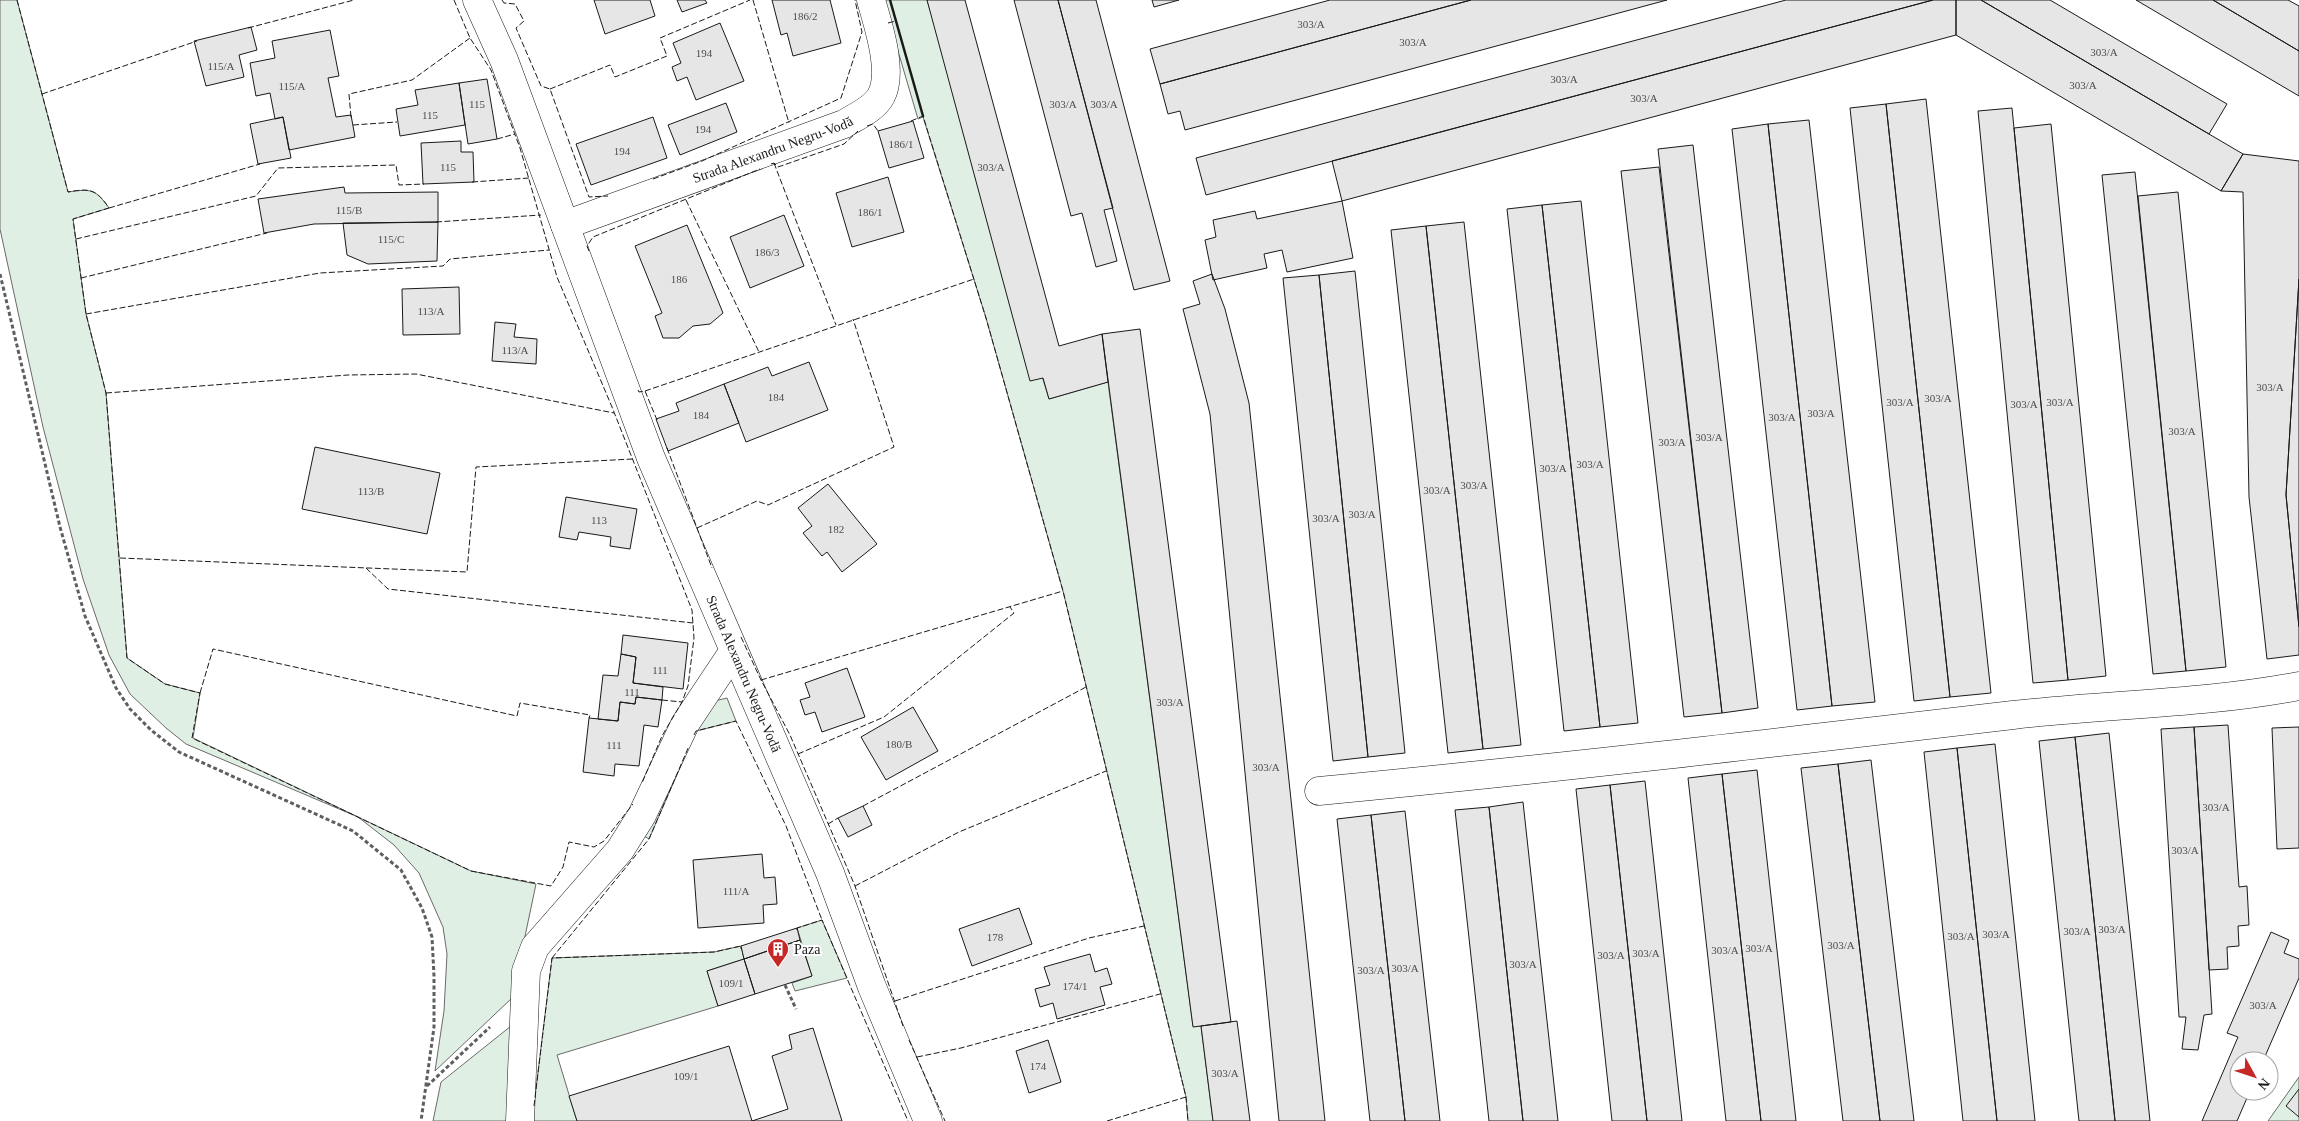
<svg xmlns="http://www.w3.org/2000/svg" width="2299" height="1121" viewBox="0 0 2299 1121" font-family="Georgia,serif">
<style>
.green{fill:#e0efe3;stroke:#6a6a6a}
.building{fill:#e6e6e6;stroke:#1a1a1a}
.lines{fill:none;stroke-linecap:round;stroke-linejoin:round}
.minor-casing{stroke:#1a1a1a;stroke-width:29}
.path{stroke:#5f5f5f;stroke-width:3;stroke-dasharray:4 2.5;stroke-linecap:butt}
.minor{stroke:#fff;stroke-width:28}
.fence{stroke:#1a1a1a;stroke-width:1;stroke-dasharray:6 2.5;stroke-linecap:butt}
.wall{stroke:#1a1a1a;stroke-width:2.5}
.labels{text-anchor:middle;stroke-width:4;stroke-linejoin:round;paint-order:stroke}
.number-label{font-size:11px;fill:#4d4d4d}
.street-label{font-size:14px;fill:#1a1a1a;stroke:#fff}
.poi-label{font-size:14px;fill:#1a1a1a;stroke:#fff;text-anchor:start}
</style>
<rect width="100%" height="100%" fill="#fff"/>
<path class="green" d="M0,0H17L68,192C90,189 95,188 109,208L73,219L86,314L106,393L127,658L165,684L200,693L193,738L471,871L536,884L512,998L435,1071L444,1011L447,954L443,927L419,873L394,845L358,817L186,744L166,728L130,694L109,655L83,579L43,427L0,229Z
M883,0H927L1049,399L1108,382L1193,1026H1201L1213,1121H1188L1186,1097L1063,591L986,318L923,117L918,119Z
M727,698L736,721L696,731L649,839L644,836L710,702Z
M822,920L847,978L795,991L792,983L812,976L797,928Z
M741,946L744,959L707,971L718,1006L557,1055L577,1121H532L552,958L714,952Z
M511,1026L509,1121H433L441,1082Z
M2299,1077V1121H2268Z"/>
<path class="building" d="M594,0H650L655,16L605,34Z
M677,0H705L707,3L682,12Z
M772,0H830L841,43L793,56L787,33L781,35Z
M927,0H965L1059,346L1102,334L1108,382L1049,399L1043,378L1030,381Z
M1014,0H1058L1113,208L1104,210L1117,261L1096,267L1082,213L1071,216Z
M1058,0H1096L1170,281L1134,290Z
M1152,0H1179L1154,7Z
M1330,0H1471L1160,84L1150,49Z
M1471,0H1667L1185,130L1180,111L1168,114L1160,84Z
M1786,0H1933L1206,195L1196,158Z
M1933,0H1956V35L1342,201L1332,161Z
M1956,0H1981L2243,154L2221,191L1956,35Z
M1981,0H2050L2227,104L2209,134Z
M2136,0H2213L2299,51V96Z
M2213,0H2288L2299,6V51Z
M720,23L744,81L696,100L687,77L677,81L672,67L681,63L673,43Z
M251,27L257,50L239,55L244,77L206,86L194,41Z
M330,30L339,76L328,78L336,117L351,115L355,137L289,150L283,117L275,119L270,93L256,96L250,63L275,58L272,41Z
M487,79L497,139L468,144L459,83Z
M459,83L465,125L400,136L396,109L418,105L415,90Z
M1926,99L1991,693L1950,697L1886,104Z
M726,103L737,132L680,155L668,125Z
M1886,104L1950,697L1914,701L1850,108Z
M2012,108L2068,680L2033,683L1978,111Z
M283,117L291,158L258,164L250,124Z
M653,117L667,158L591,185L576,144Z
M1809,120L1875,702L1832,706L1768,124Z
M913,121L924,158L889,168L878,131Z
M1768,124L1832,706L1797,710L1732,129Z
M2051,124L2106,676L2068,680L2014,128Z
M461,141V152H473L474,182L423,184L421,143Z
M1693,145L1758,708L1722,713L1658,149Z
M2243,154L2299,161V279L2286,495L2299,627V655L2267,659L2249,497L2243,192L2221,191Z
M1659,167L1722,713L1684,717L1621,171Z
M2135,172L2186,671L2153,674L2102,175Z
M888,177L904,232L852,247L836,193Z
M344,187L345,193L438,192V222L314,224L264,233L258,199Z
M2178,192L2226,667L2186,671L2138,196Z
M1342,201L1353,258L1287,272L1282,250L1264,254L1267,268L1213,280L1205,240L1216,237L1213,220L1255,211L1257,219Z
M1581,201L1638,723L1600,727L1542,205Z
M1542,205L1600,727L1564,731L1507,209Z
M784,215L804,266L750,288L730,237Z
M438,222L437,261L368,264L347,255L343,223Z
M1464,222L1521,745L1483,749L1426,226Z
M687,225L723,313L710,324L693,326L679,338H663L655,316L662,313L635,246Z
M1426,226L1483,749L1448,753L1391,230Z
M1355,271L1405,753L1368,757L1319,275Z
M1212,274L1225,309L1249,403L1325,1121H1279L1210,414L1183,309L1200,304L1193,281Z
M1319,275L1368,757L1333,761L1283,278Z
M2299,279V627L2286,495Z
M459,287L460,334L403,335L402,289Z
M495,322L516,324L514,337L537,339L536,364L492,361Z
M1140,329L1231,1022L1193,1027L1102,334Z
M809,362L828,410L746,442L724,384L768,367L772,376Z
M724,384L739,423L668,451L656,419L679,411L676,403Z
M315,447L440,473L427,534L302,509Z
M828,484L877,544L842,572L827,552L822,556L803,533L812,526L798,508Z
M566,497L637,509L630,549L610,546L611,537L579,532L577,540L559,537Z
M623,635L688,643L683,689L633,683L636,657L621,654Z
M621,654L636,657L633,683L663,687L662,700L636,697L635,704L620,702L618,721L598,719L603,675L618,676Z
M847,668L865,717L822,732L815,712L805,715L800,700L810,697L805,683Z
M636,697L662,700L658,727L644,725L639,766L615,764L614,776L583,772L589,718L618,721L620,702L635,704Z
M913,707L938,751L886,780L861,737Z
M2228,725L2239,887L2247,886L2249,925L2238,926L2239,946L2227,947L2228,969L2209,970L2194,727Z
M2194,727L2212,1014L2204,1015L2198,1050L2182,1049L2186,1017H2179L2161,729Z
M2299,727V848L2277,849L2272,728Z
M2109,733L2150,1121H2115L2075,737Z
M2075,737L2115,1121H2079L2039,741Z
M1995,744L2035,1121H1997L1957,748Z
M1957,748L1997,1121H1963L1924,752Z
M1871,760L1914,1121H1880L1838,764Z
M1838,764L1880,1121H1843L1801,768Z
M1757,770L1796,1121H1761L1722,774Z
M1722,774L1761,1121H1726L1688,778Z
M1645,781L1682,1121H1647L1610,785Z
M1610,785L1647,1121H1612L1576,789Z
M1523,802L1558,1121H1523L1489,807Z
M863,806L872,825L848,837L838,818Z
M1489,807L1523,1121H1489L1455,810Z
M1405,811L1440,1121H1405L1371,815Z
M1371,815L1405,1121H1370L1337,819Z
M762,854L764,878L775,877L777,904L763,905L764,923L698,928L693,860Z
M1019,908L1032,944L972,966L959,929Z
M797,928L800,940L744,959L741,946Z
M2271,932L2289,940L2284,953L2299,959V978L2263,1061H2239V1091H2250L2237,1121H2202L2238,1037L2227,1033Z
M800,940L812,976L755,994L744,959Z
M1090,954L1095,972L1107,968L1112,984L1100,987L1105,1005L1057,1019L1053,1003L1040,1007L1035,989L1050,985L1044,967Z
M744,959L755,994L718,1006L707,971Z
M1237,1021L1250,1121H1213L1201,1026Z
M813,1028L842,1121H577L569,1096L729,1046L752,1121L788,1109L772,1056L792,1049L789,1035Z
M1048,1040L1061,1082L1029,1093L1016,1051Z
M2299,1089V1117L2286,1106Z"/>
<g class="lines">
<g class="minor-casing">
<g id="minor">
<path id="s1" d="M477,0L504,60L651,458L830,873L872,987L928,1121"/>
<path id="s2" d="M565,225L844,124C857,116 874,109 881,96C894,72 878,25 871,0"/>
<path d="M1319,791C1551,769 1782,742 2013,715C2108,704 2205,704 2299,686"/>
<path d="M520,1121L526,971L535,947L620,850L642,815L685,724L733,652"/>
</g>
</g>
<path class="path" d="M0,274L60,527L85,616L116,688L130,709L151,730L179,752L353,831L401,870L422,908L432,937L434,976V1027L421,1121
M785,985L796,1009
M427,1086L490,1027"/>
<use href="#minor" class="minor"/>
<path class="fence" d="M17,0L68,192C90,188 96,189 109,208L73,219L86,314L106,393L127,658L165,684L200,693L192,738L471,871L551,886L563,867L569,842L594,847L604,841L633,804
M454,0L470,38L491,70L520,148L557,277L612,407L692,610L694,638L688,686L682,702L662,736L642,783
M502,0L504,3L515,4L524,21L516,28L541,86L550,89L589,197L608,196
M753,0L789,123
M888,23L896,21
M248,28L354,0
M550,89L610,65L615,77L667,56L660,38L750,0
M42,94L197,41
M351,117L349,94L412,80L470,38
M911,121L923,116L986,318L1063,591L1186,1097L1188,1121
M353,125L397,122
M867,126L873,124L878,131L880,130
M497,139L515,134
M774,163L836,325
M771,164L774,163L778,167L844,144L858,131
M653,179L702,161L841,98L862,32L855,0
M472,182L529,178
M686,200L759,352
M109,208L260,164
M436,222L541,215
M76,239L256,196L278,168L396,165L399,185L424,184
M589,251L587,246L593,237L760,169
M81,278L267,233
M86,314L320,273L443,266L450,259L549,250
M638,390L639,392L645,391L657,420
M645,391L974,279
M106,393L348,375L416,374L614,413
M667,448L712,568
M697,528L757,501L768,505L894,447L853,319
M120,558L467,572L476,467L633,459
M366,568L388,589L693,623
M741,637L761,680L790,735L855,886L903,1026
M761,680L1063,591
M200,693L213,649L517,716L520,703L590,715L589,718
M662,700L682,702
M694,735L696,731L736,721L786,826L822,920
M798,754L884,717L1014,613L1010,607
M863,806L1086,687
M828,824L838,818
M855,886L959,832L1106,771
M797,930V928L822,920L908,1121
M552,958L649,839L689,746
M895,1001L1089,938L1144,926
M909,1040L945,1121
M917,1057L961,1048L1160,994
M534,1106L552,958L714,952L741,946V949
M1107,1121L1186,1097"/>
<path class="wall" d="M890,0L923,116"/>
</g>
<defs>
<g id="building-pin" transform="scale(1.125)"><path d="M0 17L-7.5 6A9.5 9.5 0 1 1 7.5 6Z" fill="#c62828" stroke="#fff"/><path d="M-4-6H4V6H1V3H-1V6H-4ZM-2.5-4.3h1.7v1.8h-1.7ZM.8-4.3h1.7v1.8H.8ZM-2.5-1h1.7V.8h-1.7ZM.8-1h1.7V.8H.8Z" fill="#fff"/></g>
</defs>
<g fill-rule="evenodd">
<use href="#building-pin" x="778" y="949"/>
</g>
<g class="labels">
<g class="number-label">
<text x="805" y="20">186/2</text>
<text x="1311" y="28">303/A</text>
<text x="1413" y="46">303/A</text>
<text x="2104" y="56">303/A</text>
<text x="704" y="57">194</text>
<text x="221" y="70">115/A</text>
<text x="1564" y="83">303/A</text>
<text x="2083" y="89">303/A</text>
<text x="292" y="90">115/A</text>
<text x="1644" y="102">303/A</text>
<text x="477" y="108">115</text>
<text x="1063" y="108">303/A</text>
<text x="1104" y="108">303/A</text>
<text x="430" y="119">115</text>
<text x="703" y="133">194</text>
<text x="901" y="148">186/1</text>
<text x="622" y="155">194</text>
<text x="448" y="171">115</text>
<text x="991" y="171">303/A</text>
<text x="349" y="214">115/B</text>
<text x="870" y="216">186/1</text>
<text x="391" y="243">115/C</text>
<text x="767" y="256">186/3</text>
<text x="679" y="283">186</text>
<text x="431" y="315">113/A</text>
<text x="515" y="354">113/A</text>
<text x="2270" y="391">303/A</text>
<text x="776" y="401">184</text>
<text x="1938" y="402">303/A</text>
<text x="1900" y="406">303/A</text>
<text x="2060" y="406">303/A</text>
<text x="2024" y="408">303/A</text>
<text x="1821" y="417">303/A</text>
<text x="701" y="419">184</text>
<text x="1782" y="421">303/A</text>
<text x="2182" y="435">303/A</text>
<text x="1709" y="441">303/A</text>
<text x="1672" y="446">303/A</text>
<text x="1590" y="468">303/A</text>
<text x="1553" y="472">303/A</text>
<text x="1474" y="489">303/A</text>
<text x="1437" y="494">303/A</text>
<text x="371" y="495">113/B</text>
<text x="1362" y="518">303/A</text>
<text x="1326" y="522">303/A</text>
<text x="599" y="524">113</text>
<text x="836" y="533">182</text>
<text x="660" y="674">111</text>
<text x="632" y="696">111</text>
<text x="1170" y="706">303/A</text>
<text x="899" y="748">180/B</text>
<text x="614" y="749">111</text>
<text x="1266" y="771">303/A</text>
<text x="2216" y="811">303/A</text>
<text x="2185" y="854">303/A</text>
<text x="736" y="895">111/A</text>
<text x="2112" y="933">303/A</text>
<text x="2077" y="935">303/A</text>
<text x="1996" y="938">303/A</text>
<text x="1961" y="940">303/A</text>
<text x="995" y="941">178</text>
<text x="1841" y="949">303/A</text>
<text x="1759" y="952">303/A</text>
<text x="1725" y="954">303/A</text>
<text x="1646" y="957">303/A</text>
<text x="1611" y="959">303/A</text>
<text x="1523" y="968">303/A</text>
<text x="1405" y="972">303/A</text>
<text x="1371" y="974">303/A</text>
<text x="731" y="987">109/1</text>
<text x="1075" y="990">174/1</text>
<text x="2263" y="1009">303/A</text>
<text x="1038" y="1070">174</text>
<text x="1225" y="1077">303/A</text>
<text x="686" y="1080">109/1</text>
</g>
<g class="street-label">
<text dy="5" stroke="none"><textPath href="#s2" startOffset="221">Strada Alexandru Negru-Vodă</textPath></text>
<text dy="5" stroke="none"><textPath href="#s1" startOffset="725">Strada Alexandru Negru-Vodă</textPath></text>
</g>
<g class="poi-label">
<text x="794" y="954">Paza</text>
</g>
</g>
<g transform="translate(2254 1076) rotate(130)"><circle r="24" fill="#ffffff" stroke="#a3a3a3"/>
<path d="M0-4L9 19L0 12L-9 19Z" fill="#c62828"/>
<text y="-8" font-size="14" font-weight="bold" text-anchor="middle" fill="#1a1a1a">N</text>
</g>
</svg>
